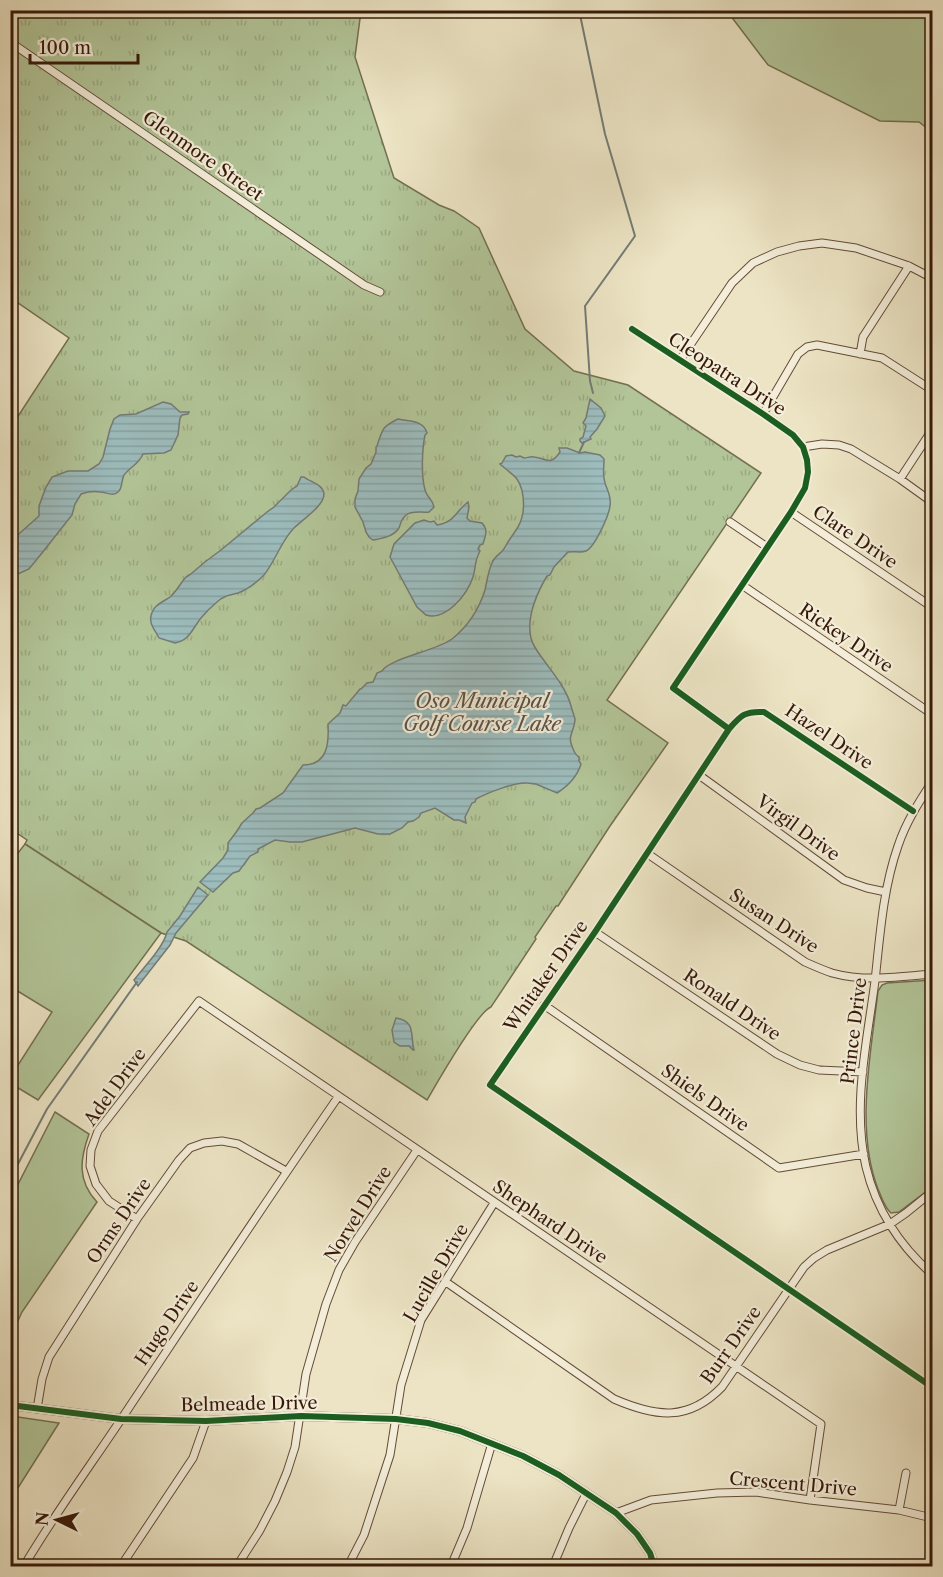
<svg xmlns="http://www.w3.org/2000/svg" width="943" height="1577" viewBox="0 0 943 1577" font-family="'Libre Caslon Text',serif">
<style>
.grass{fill:url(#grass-tufts);stroke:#746f50;stroke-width:1.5}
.park{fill:#b2c598;stroke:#746f50;stroke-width:1.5}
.water{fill:url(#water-rules);stroke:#747b75;stroke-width:1.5}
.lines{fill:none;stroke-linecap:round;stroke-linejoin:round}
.stream{stroke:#747b75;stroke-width:2}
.minor-casing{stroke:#644c37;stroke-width:9}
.tertiary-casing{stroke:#644c37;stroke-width:10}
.minor{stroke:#f3edd9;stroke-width:7}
.tertiary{stroke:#f3edd9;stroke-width:8}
.cycleway-casing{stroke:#f3edd9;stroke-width:10}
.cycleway{stroke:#1b5e20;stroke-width:6}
.labels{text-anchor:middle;stroke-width:4.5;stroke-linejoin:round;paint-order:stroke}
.street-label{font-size:18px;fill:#371908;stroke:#f3edd9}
.water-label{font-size:20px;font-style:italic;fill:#5a5247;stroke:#f3edd9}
</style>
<defs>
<pattern id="grass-tufts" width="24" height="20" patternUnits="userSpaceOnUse" patternTransform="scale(1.5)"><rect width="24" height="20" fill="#b2c598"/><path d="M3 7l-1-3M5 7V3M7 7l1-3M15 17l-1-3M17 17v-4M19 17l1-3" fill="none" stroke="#9aa982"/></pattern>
<pattern id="water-rules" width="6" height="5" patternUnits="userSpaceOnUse" patternTransform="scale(1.5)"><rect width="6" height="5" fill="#9cbcbd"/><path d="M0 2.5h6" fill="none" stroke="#87a1a1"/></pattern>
</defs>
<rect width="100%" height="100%" fill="#ece4c4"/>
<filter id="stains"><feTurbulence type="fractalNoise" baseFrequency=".00333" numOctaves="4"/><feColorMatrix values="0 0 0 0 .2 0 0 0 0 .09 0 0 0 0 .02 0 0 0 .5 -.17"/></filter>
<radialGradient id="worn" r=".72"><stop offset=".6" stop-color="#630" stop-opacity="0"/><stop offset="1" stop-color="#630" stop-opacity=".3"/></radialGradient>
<path class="grass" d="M21,11H361L355,57L394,178L439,205L454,211L479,228L525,329L574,371L628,385L761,473L607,700L668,743L610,826L558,906H556L535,937L536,939L491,1007C477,1012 437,1083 427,1100L186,941L161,933L25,844L27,840L11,829V427L69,338L11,298L10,32Z"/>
<path class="park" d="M727,11H932V132L919,122L880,121L768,65Z
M25,844L161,933L38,1100L10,1083L11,1076L52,1012L11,987V862Z
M932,980V1187L899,1212L891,1213C884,1207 882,1198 878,1189C855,1130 871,1053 878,991L882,985L887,983Z
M55,1112L89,1134C80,1159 77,1181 97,1202L22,1312L11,1336V1198Z
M11,1416L59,1423L11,1499L10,1416Z"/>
<path class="water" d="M590,399L601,408L605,416L597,429L590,437L591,439L582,443L580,441V439L583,437L586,426L583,423L586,418Z
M163,402L171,404L180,412H189L188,414L182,415L180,418L178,435L171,450L164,453L143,454C139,464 130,467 124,475C121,480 123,488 118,492C113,497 106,492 100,492C94,491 87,492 81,494L75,504L72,515L42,553L29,569L18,574L11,571V541L39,516V506L46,487L52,477L68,471H88L99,464L103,457L110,429L114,419L120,415L136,414Z
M398,419C408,422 423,419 427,433L425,435C422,450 421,475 425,490C427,498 433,499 434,507L429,512C421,513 413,510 406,515C401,519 401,523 399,528C393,537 383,538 373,540L369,537L366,532L363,522L355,507V499L358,491L359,479L366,468L371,464L376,452V447L377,446C383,428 382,427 398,419Z
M559,448H567L580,453L585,452L600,455L604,459C604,466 603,472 604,478C605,488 612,494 610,506C609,515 595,547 586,551C581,553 574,551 568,552L554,567L550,575L547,576C537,593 526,617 531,638C533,648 542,657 548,666C557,678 567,691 571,706C572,710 574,715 575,719C575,730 567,736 572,746C574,751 574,754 579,757V761L581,764C577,777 568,786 557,793L536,784C533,784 530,783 527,783C515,782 487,793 476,799L475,802L472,803L465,817L466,823L459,820H454L435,808L421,813L419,817L413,821L408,822L402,828L390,834H378L355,828L302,842H290L275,840L258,849V852L250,856L239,871L233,873L213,892L200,882L223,858L228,850V843L237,831L242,823L253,813L256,809L260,808L283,793L303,765C328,765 329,743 328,724L340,713L343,705L346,706L360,689H361L367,683L373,682L377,673L382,671C390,658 436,651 452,639C467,627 479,609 485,590C487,581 488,572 492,563C494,557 499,555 503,550C505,548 506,545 508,542C511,537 515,532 518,527C526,513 525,491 517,479C514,475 504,468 500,464L502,463L506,456L512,455L516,457L520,456L524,458C527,458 531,456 534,457C547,458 550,467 560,452Z
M301,477H304C310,482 323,484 324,494C324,506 303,519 294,528C281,541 276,560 264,575C258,581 247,590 238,593C230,595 223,596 217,602C211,607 205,613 201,618C192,629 190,640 175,643L159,638C156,631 149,625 151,616C153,605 163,602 170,597C176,592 180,584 185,578C187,576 190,575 192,573C202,564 211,557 221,550L267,512L274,507L291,490L297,486Z
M468,502L469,507L467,518L470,521L482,523C489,531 485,536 483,544L480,545L478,549L480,551C474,562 476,568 473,577C467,595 446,621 426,615L417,607L390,557L394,544L415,523L424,520L430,522L434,521L437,525C455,522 455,512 468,502Z
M198,887L208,895L176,933L170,945L138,986L134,980C144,967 163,948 167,932L180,916Z
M396,1018C416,1021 410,1035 414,1050H413L409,1046H400L394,1042L392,1030Z"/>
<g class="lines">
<path class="stream" d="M579,10L605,134L635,236L585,306L590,381L593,393
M579,453L584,442
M10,1179L47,1109L137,982"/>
<g class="minor-casing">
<path id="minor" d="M10,42L364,285L380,292
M632,329L763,414L793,435L803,447L807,460L808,472L805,488L791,512L673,688L729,729
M860,354L863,337L909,266
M680,360L732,283L753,263L777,252L799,246L822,243L856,248L909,266L932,278
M763,414L798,354L807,347L817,345L882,358L932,390
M803,447L822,444L839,445L851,449L900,479L932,502
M900,479L932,430
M791,512L932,607
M730,522L767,547
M742,585L932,714
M699,775L844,880L867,888L886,892
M932,782C919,802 906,822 898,846C883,889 880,935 875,981C867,1042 852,1106 866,1167C876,1209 900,1246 932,1274
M913,811L764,712C745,711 741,715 729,729L595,932L490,1085L932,1387
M648,854L805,962C814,966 823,970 832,973C864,982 899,977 932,974
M595,932L777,1054L800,1065L819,1070L863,1072
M544,1005L779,1168L864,1154
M137,1219L109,1201L96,1184L90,1166L91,1150L98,1131L199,1001L821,1424L810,1500
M446,1282L614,1399C656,1417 688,1422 722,1387L804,1267L814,1258L827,1250L890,1224L906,1213L932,1192
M37,1409L42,1379L49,1357L137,1219L179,1160L190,1148L204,1143L222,1141L238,1144L286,1171
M899,1510L906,1473
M616,1513L651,1500L717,1493L756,1492L810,1500L899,1510L932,1518
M24,1566C57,1510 96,1458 132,1403C200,1301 268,1198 338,1097
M121,1566L193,1458L206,1421
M237,1566L260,1530L275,1501L287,1472L295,1447L306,1374L326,1304L339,1270L355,1242L417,1150
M348,1566L364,1535L390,1455L401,1385L421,1320L494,1203
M451,1566L467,1528L492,1443
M553,1566L569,1528L586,1494"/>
</g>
<g class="tertiary-casing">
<path id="tertiary" d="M10,1405L121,1419L206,1421L301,1416L396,1419L428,1423L460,1431L523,1456L559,1475L616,1513L637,1534L650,1553L654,1566"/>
</g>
<use href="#minor" class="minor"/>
<use href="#tertiary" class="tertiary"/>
<g class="cycleway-casing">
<path id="cycleway" d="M632,329L763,414L793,435L803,447L807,460L808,472L805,488L791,512L673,688L729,729
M913,811L764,712C745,711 741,715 729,729L595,932L490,1085L932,1387
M10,1405L121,1419L206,1421L301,1416L396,1419L428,1423L460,1431L523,1456L559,1475L616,1513L637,1534L650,1553L654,1566"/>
</g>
<use href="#cycleway" class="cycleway"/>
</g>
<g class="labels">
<g class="street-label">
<text transform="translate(203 156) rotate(35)" y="6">Glenmore Street</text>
<text transform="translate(727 374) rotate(33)" y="6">Cleopatra Drive</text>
<text transform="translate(855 537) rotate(34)" y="6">Clare Drive</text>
<text transform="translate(846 638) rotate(34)" y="6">Rickey Drive</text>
<text transform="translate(829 737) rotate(34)" y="6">Hazel Drive</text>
<text transform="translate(798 828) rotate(36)" y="6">Virgil Drive</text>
<text transform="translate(774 921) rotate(33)" y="6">Susan Drive</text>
<text transform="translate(546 976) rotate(-55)" y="6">Whitaker Drive</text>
<text transform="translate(732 1005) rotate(34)" y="6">Ronald Drive</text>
<text transform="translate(854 1031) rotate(-83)" y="6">Prince Drive</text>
<text transform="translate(115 1087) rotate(-54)" y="6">Adel Drive</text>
<text transform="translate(705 1098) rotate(35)" y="6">Shiels Drive</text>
<text transform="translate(358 1214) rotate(-58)" y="6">Norvel Drive</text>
<text transform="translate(119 1221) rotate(-56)" y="6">Orms Drive</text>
<text transform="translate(550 1222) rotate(34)" y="6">Shephard Drive</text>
<text transform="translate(436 1273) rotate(-60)" y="6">Lucille Drive</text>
<text transform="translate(167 1323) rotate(-56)" y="6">Hugo Drive</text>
<text transform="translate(731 1345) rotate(-55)" y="6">Burr Drive</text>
<text transform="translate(249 1404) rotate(-1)" y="6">Belmeade Drive</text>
<text transform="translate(793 1484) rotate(5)" y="6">Crescent Drive</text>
</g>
<g class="water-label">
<text x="482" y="708">Oso Municipal<tspan x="482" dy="23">Golf Course Lake</tspan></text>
</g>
</g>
<rect width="943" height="1577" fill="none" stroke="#ece4c4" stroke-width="36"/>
<rect x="12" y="12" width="919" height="1553" fill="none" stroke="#371908" stroke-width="3"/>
<rect x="18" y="18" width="907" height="1541" fill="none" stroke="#371908" stroke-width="1.5"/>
<g transform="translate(57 1520) rotate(275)" stroke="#f3edd9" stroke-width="4.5" paint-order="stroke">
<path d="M0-4.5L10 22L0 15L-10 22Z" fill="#371908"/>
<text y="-9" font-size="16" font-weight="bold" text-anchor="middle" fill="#371908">N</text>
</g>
<path d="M30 54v9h108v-9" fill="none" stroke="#371908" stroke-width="3"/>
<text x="39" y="54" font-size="18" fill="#371908" stroke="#f3edd9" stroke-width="4.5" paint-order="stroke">100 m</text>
<rect width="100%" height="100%" filter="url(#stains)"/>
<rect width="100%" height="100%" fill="url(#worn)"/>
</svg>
